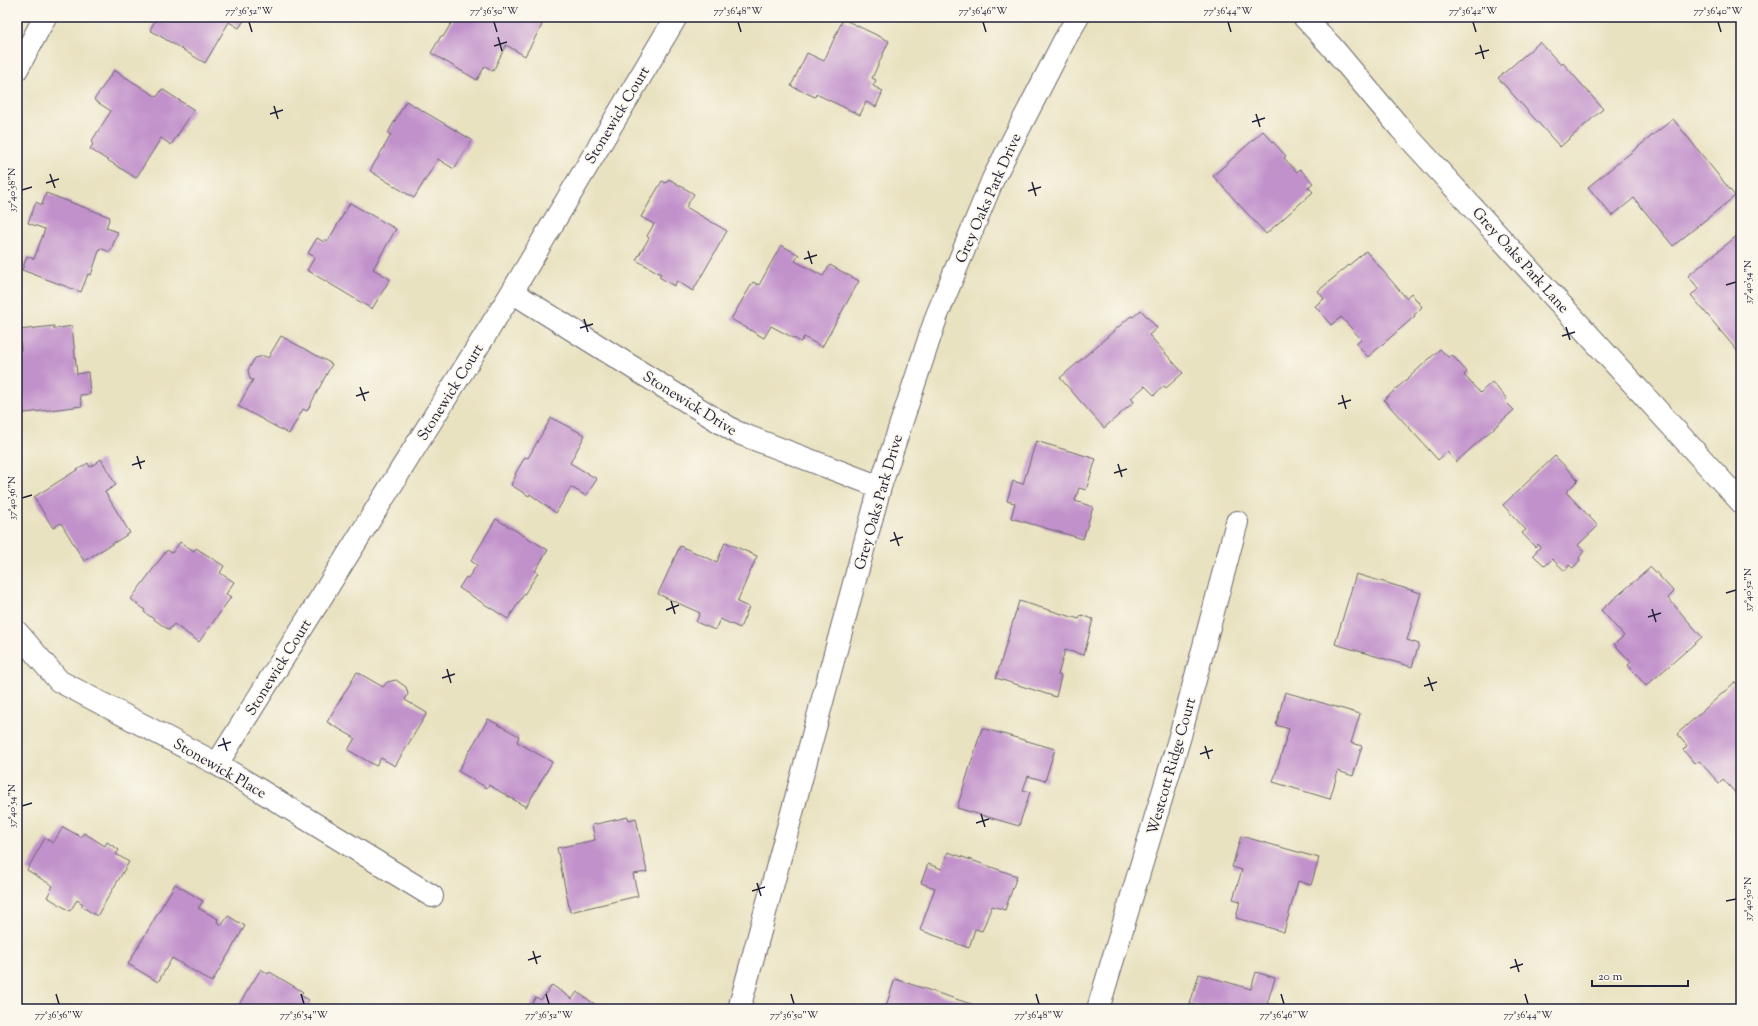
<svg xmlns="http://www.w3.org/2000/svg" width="1758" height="1026" viewBox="0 0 1758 1026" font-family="'Sorts Mill Goudy',serif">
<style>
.building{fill:#c191cb}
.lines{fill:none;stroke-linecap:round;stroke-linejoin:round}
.street-casing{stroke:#68656a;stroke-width:24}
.street{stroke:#fff;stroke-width:22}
.ticks{fill:none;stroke:#22223b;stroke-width:1.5}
.labels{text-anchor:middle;stroke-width:3.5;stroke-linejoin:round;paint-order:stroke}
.street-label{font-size:15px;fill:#22223b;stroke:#fbf7ec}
.neatline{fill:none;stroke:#22223b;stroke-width:1.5}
.ticks-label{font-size:10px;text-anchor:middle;fill:#22223b}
</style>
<rect width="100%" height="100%" fill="#fbf7ec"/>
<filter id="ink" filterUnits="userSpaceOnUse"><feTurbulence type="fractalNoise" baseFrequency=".025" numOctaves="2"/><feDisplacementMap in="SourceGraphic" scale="8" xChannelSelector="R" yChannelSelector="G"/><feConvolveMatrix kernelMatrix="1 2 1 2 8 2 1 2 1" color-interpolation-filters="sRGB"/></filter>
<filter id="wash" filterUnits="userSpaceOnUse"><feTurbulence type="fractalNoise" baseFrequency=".012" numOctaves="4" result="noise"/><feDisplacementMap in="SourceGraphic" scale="16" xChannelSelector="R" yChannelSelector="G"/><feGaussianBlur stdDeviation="0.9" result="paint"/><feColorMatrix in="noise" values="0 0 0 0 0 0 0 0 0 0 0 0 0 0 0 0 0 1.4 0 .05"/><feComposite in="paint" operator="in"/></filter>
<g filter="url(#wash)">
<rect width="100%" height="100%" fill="#e9e2c1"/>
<g id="blocks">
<path class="building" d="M157,17H246L239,28L229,22L205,63L150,30Z
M455,17H529L542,25L525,56L506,45L493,71L485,66L477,80L431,53L441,36L443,37Z
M1438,17H1451L1443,23Z
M843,19L889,41L872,78L876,80L873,86L883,91L876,107L866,102L860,115L816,94L815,97L791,86L807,53L824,61Z
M1540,42L1561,65L1563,63L1603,109L1560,147L1498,78Z
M114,70L157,97L162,89L194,110L171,145L161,138L136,178L90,149L93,144L91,142L111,111L94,100Z
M406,101L472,140L454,169L438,159L414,198L370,171L391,135L388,133Z
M1673,119L1735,196L1673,246L1634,198L1612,216L1588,187Z
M1263,131L1286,156L1284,158L1297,172L1300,169L1313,183L1308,187L1313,192L1266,234L1213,176Z
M669,179L694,194L686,207L727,231L693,291L677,281L674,286L659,277L661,274L636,260L649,238L647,236L654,224L641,217L662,181L666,183Z
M46,193L110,217L106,228L118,232L110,252L100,248L91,275L88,274L81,292L22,270L27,256L34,259L45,229L28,223L36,202L42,205Z
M350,203L396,229L373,269L390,279L372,309L307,270L315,257L308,253L317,238L324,242L325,239L328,241Z
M1739,234L1741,236V349L1738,352L1691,295L1699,289L1688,276Z
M781,245L799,255L795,261L823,276L830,265L859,281L822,347L804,337L801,342L771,326L764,338L731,319L753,282L759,285Z
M1366,251L1406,298L1411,293L1422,307L1414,315L1415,316L1368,357L1356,343L1361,339L1341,317L1331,325L1315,306L1324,299L1318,291Z
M1141,310L1157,328L1149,335L1183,373L1166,388L1164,386L1154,395L1145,386L1131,398L1134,402L1104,428L1060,378L1131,316L1133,317Z
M54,326V329L72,326L77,374L88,372L90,394L80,395L82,406L17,414V350H21L19,330Z
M281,336L332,364L307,411L303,409L289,434L238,406L253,380L250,379L248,370L255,358L264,356L268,358Z
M1440,349L1448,357L1452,355L1467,372L1464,375L1480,393L1492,382L1507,399L1505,401L1514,410L1456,462L1447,452L1438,460L1384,400Z
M551,418L585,435L570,463L597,479L586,496L571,487L556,513L530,494L529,496L511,485L516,475L515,474L525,457L528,458Z
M1036,441L1096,459L1086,490L1079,488L1075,501L1093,507L1083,539L1011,518L1015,503L1007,501L1013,481L1023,484Z
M1555,456L1578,480L1566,492L1598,526L1578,545L1584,551L1579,558L1580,560L1573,568L1569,565L1565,571L1552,559L1545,566L1533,555L1540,547L1538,544L1535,547L1522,533L1526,530L1503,505Z
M101,459L116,485L105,492L130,533L84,561L61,523L53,528L34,497L88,463L90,467Z
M496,519L548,550L535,571L538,573L508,619L459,588L466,577L468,578L477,565L471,561Z
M180,542L194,551L196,548L224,566L220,573L234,582L226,594L231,597L199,642L174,624L169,630L144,612L145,610L131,599L167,550L172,553Z
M725,542L757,556L737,602L749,607L740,628L720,619L715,630L696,622L700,613L658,594L680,546L717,562Z
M1651,567L1674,592L1668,598L1702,637L1646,686L1628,665L1631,662L1614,644L1624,636L1601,610Z
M1356,574L1421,593L1407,640L1419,644L1412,667L1335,644Z
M1019,601L1079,619L1081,615L1093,619L1084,655L1065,650L1058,675L1061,676L1056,697L996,678Z
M357,672L383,687L387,682L396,680L406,687L408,694L405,700L427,713L395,766L381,758L376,766L348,750L355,738L327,722Z
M1735,682L1741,689V793L1738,796L1723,779L1719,783L1699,761L1695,764L1683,750L1687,746L1677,734Z
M1285,692L1360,714L1351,743L1362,746L1353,776L1338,771L1330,799L1273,782L1289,729L1276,725Z
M488,719L519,736L517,742L552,762L526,807L489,785L487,788L458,771Z
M982,728L1055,749L1045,781L1028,776L1023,790L1030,792L1019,826L957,808Z
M628,817L629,820L636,818L647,872L633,874L638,896L570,912L557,848L595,840L592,825Z
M63,827L81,837L84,833L105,846L107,842L119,850L116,854L129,862L97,916L81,906L83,904L77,900L70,911L47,897L53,886L27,870L45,838L53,843Z
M1241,836L1319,858L1311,885L1298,881L1284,932L1236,918L1240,901L1233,899L1242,870L1232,867Z
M948,852L1017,876L1005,910L992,906L982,931L975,929L969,948L920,930L935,888L921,883L928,864L942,869Z
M175,884L203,901L198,908L218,919L217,922L222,925L228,916L245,926L212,982L172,958L158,982L128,964Z
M261,969L268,974L270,972L303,992L300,995L309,1000L306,1003L316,1009H236Z
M1256,972L1275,978L1267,1004L1274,1005L1277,1009H1203V1007L1190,1004L1199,974L1251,989Z
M895,979L977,1006L976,1009H885Z
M552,985L572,999L577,992L602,1009H528L536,997L541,1000Z"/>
</g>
</g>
<g filter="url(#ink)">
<use href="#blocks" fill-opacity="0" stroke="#68656a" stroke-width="1"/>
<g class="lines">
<g class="street-casing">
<path id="street" d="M1304,17L1332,47L1401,129L1741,502
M17,69L45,17
M512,292L736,432L880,487
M17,632L59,681L217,764L432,896
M217,764L512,292L676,17
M739,1009L880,487L937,315L993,179L1065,39L1078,17
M1098,1009L1180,736L1237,522"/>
</g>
<use href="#street" class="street"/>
</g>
</g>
<path class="ticks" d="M249,22L252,32M494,22L497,32M738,22L741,32M983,22L986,32M1228,22L1231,32M1473,22L1476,32M1718,22L1721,32M498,37L502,51M1480,45L1484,59M494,46L507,42M1475,54L1489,50M274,106L278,119M270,114L283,110M1256,114L1260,127M1252,122L1265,118M50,174L55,188M1032,182L1036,196M46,183L59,179M22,190L32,187M1028,191L1041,187M808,251L812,264M804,259L817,255M1726,285L1736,282M584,319L588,332M1566,327L1570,340M580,328L593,324M1562,336L1575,332M360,387L365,401M1342,395L1346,409M356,396L369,392M1338,404L1351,400M137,456L141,469M1118,464L1122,477M132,465L145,461M1114,473L1127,469M22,498L32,495M894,532L899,546M890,541L903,537M1726,593L1736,590M671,601L675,614M1652,609L1656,622M666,610L679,605M1648,617L1661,613M447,669L451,683M1428,677L1433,691M442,678L455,674M1424,686L1437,682M223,738L227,751M218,746L231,742M1205,746L1209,759M1200,754L1213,750M22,806L32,803M981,814L985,827M976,823L989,819M757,883L761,896M752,891L765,887M1726,901L1736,899M533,951L537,964M1515,959L1519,972M528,960L541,956M1510,968L1523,964M56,994L59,1004M301,994L304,1004M546,994L549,1004M791,994L794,1004M1036,994L1039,1004M1281,994L1284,1004M1525,994L1528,1004"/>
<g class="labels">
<g class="street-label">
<text transform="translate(617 115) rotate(-59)" y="5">Stonewick Court</text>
<text transform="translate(988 198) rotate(-66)" y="5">Grey Oaks Park Drive</text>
<text transform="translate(1521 260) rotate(48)" y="5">Grey Oaks Park Lane</text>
<text transform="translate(450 392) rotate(-58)" y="5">Stonewick Court</text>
<text transform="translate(690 403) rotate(32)" y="5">Stonewick Drive</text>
<text transform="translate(878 502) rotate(-74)" y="5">Grey Oaks Park Drive</text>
<text transform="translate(278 667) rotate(-58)" y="5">Stonewick Court</text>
<text transform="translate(1171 766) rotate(-74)" y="5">Westcott Ridge Court</text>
<text transform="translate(220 768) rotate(30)" y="5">Stonewick Place</text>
</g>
</g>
<rect width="1758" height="1026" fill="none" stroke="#fbf7ec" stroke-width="44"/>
<path d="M1592 980v6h96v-6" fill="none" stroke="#22223b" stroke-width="2"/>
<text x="1598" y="980" font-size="12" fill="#22223b" stroke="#fbf7ec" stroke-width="3" paint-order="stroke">20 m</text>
<rect x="22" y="22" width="1714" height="982" class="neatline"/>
<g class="ticks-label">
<text x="249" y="14">77°36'52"W</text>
<text x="494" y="14">77°36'50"W</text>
<text x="738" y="14">77°36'48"W</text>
<text x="983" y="14">77°36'46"W</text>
<text x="1228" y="14">77°36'44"W</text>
<text x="1473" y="14">77°36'42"W</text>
<text x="1718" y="14">77°36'40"W</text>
<text transform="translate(11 190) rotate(-90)" y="4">37°40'58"N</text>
<text transform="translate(1747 282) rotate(-90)" y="4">37°40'54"N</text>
<text transform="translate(11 498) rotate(-90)" y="4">37°40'56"N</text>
<text transform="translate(1747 590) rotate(-90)" y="4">37°40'52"N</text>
<text transform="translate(11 806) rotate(-90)" y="4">37°40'54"N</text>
<text transform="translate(1747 899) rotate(-90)" y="4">37°40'50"N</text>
<text x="59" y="1018">77°36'56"W</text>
<text x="304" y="1018">77°36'54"W</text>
<text x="549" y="1018">77°36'52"W</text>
<text x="794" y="1018">77°36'50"W</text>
<text x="1039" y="1018">77°36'48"W</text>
<text x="1284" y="1018">77°36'46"W</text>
<text x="1528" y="1018">77°36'44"W</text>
</g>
</svg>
